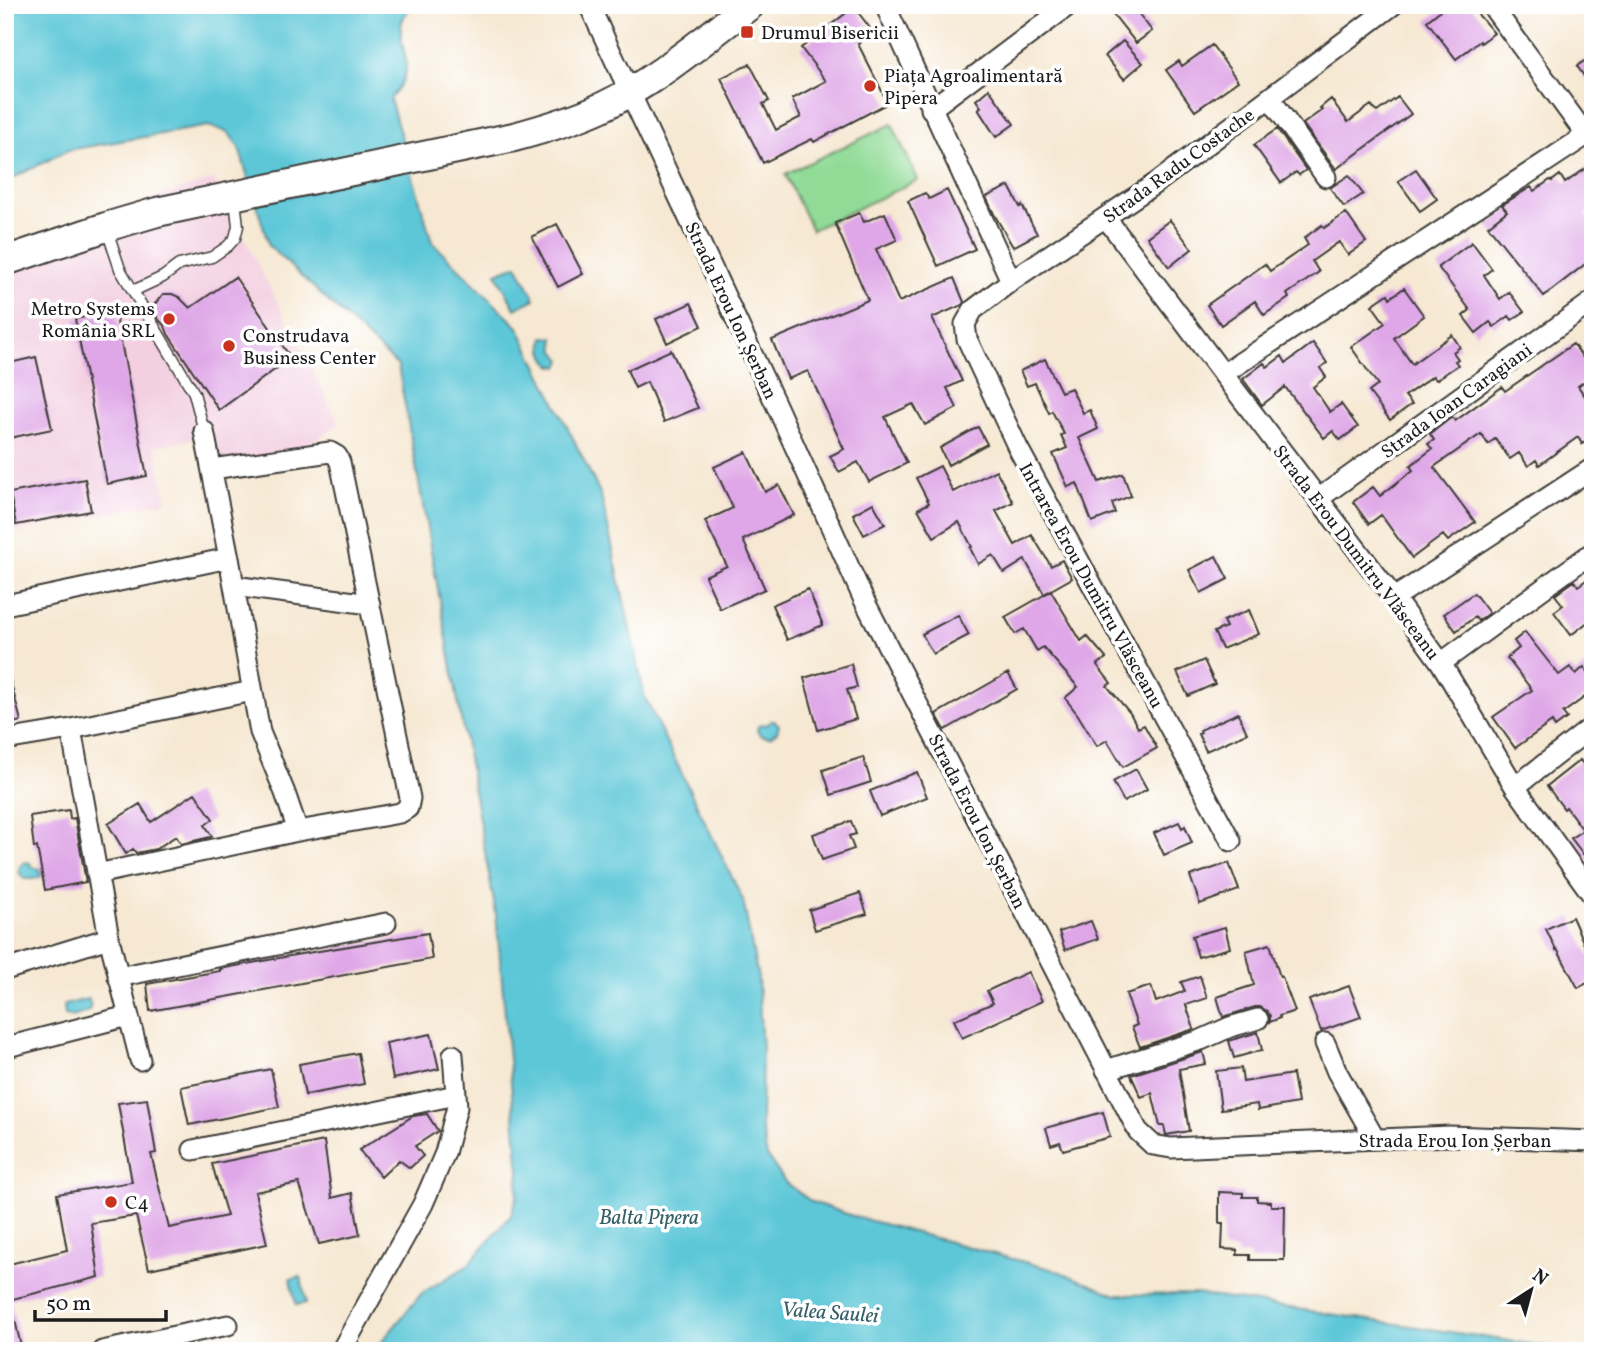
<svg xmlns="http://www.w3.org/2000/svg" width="1598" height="1356" viewBox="0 0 1598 1356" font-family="Vollkorn,serif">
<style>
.built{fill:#f3cfe0}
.green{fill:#91db97;stroke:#567c5a;stroke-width:2}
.water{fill:#5dc7d8;stroke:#3c727a;stroke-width:2}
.building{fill:#dfa7e7}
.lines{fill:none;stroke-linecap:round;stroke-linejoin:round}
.lane-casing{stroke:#3d3b37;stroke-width:13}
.street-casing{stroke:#3d3b37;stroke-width:23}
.secondary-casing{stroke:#3d3b37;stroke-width:32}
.lane{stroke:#fff;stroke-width:10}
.street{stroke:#fff;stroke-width:19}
.secondary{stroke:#fff;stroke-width:28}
.poi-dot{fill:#c8321e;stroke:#fff;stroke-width:2.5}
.labels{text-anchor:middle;stroke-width:7;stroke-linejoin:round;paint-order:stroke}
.poi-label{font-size:19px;fill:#1c1c1c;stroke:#fff;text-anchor:start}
.street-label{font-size:19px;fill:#1c1c1c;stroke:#fff}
.water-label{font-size:21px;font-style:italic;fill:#366067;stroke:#fff}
</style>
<rect width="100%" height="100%" fill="#fff"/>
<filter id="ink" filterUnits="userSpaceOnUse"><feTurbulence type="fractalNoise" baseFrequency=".0143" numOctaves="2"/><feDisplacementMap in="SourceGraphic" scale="14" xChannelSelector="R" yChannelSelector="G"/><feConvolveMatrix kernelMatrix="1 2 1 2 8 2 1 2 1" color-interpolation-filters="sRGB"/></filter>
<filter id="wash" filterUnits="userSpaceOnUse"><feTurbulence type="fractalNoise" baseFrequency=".00686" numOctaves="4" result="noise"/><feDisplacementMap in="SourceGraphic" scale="28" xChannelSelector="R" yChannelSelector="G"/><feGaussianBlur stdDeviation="1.57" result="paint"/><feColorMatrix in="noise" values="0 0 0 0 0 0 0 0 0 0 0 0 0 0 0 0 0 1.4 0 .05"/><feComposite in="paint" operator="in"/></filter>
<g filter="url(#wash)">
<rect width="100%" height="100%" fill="#f6e8d2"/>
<path class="built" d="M214,179L340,424L260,476L216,463L210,436L155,446L167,501L5,534V244Z"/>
<path class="green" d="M892,124L918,180L812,230L785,174Z"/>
<path class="water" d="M5,5H413C387,30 411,48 405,75C403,83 395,92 390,99L432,242L518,327L601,495L645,698L743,900L758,978L762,1052L761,1126L767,1156L786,1183L812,1202L853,1216L1058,1271L1116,1295L1197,1294L1577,1351H374L422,1293L467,1266L511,1215L517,1197L519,1171L496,914L398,366L269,246L239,148L228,132L208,126L68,150L5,182Z
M517,265L535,299L515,309L496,273Z
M544,337L554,338L555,351L562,360L559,367L551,365C544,356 541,349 544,337Z
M770,721H775L779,725L777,732L770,737L762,736L758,733L757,728L760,725L768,724Z
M25,862L30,863L32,867L40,869L41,873L40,877L34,879H24L19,872L20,866Z
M88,999L91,1005L89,1011L73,1017L65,1015L64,1005Z
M301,1277L306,1303L296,1305L290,1279Z"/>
<g id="blocks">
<path class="building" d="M1106,5H1132L1152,31L1136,43Z
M1447,5H1470L1494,33L1481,43L1480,41L1456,59L1427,21Z
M854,7L873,32L858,44L888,103L814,142L812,139L763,163L721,78L750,64L769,101L763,104L776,130L801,117L792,99L826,81L801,48Z
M1123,41L1143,63L1124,79L1105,56Z
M1212,45L1238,81L1195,111L1166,70L1179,61L1182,66Z
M1593,55V89L1577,66Z
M989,89L1014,124L996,137L978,109L981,107L976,100Z
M1398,97L1411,114L1336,169L1303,124L1322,110L1320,108L1331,99L1348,122L1371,105L1377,112Z
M1277,129L1306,170L1299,175L1296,172L1281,183L1254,145Z
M1588,167L1593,174V209L1585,215L1593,226V258L1544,296L1488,226L1507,211L1502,205L1531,187L1534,191L1550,180L1552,181L1560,175L1565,183Z
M1416,169L1437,199L1420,211L1398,181Z
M1349,175L1363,194L1344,207L1330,188Z
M1009,186L1020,207L1022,205L1037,234L1013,247L994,214L986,197Z
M947,190L975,249L938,266L908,201L925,193L929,199Z
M859,213L864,222L885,213L897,240L876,249L899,302L954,278L964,302L962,305L932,318L962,381L947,388L957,408L925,425L913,404L885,417L907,463L869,482L858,462L839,472L830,456L844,449L808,371L788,379L772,340L868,300L835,223Z
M1346,213L1366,242L1348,255L1339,242L1312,261L1319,272L1287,294L1289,298L1264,315L1255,301L1221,325L1207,305L1265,264L1270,271L1308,245L1304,238L1322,225L1324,228Z
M1170,220L1192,249L1169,267L1147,237Z
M557,224L583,274L558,287L532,237Z
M1472,242L1492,269L1484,275L1500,299L1509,292L1524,312L1512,320L1509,316L1494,327L1490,322L1476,333L1463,316L1470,310L1438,267Z
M235,277L291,358L219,410L168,334L165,326L160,321L154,312V305L163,294H172L179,297L190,308Z
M1404,288L1424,316L1394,338L1412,364L1452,335L1460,347L1453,352L1458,359L1455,361L1458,365L1436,380L1433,376L1405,396L1412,404L1390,420L1369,392L1378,385L1351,347L1385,323L1372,305L1388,294L1390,298Z
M691,303L702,326L667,343L656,319Z
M115,311L147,476L107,484L75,319Z
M1313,343L1327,363L1320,368L1326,377L1313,387L1330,412L1341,404L1358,427L1340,440L1333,431L1324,438L1285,387L1262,405L1243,379L1264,363L1267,367L1282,356L1286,363Z
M1573,344L1584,359L1593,353V375L1578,386L1593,408V436L1582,444L1578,437L1539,465L1536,460L1528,466L1519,453L1510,459L1495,439L1488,444L1481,434L1434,467L1475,522L1448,541L1443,535L1412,558L1381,515L1369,524L1353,502L1373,487L1380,496L1413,470L1410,466L1432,449L1428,444L1434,440L1430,434L1452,417L1455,421L1502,387L1505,391Z
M671,350L698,408L664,422L647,382L635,388L627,370Z
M36,357L52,429L5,439V364Z
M1045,359L1061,392L1071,388L1083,413L1090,410L1098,429L1079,438L1099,482L1123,474L1131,496L1112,503L1115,513L1092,522L1077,483L1068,487L1053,454L1067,448L1061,435L1064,434L1052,411L1049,413L1035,383L1027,386L1020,371Z
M978,427L987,444L948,465L940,448Z
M746,452L765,492L779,485L794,515L743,540L765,589L720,609L705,576L727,566L705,521L733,508L714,467Z
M940,466L953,492L996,470L1013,502L996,511L1015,545L1032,535L1051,566L1062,560L1072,578L1044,594L1025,560L1004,573L993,555L978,564L970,548L972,547L959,522L934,537L918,509L929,503L916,478Z
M85,479L91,511L16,525L10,493Z
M873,503L885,524L864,535L853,514Z
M1216,556L1228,579L1201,593L1189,570Z
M1593,575V618L1571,635L1554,612L1563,605L1555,595L1574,581L1578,586Z
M808,589L823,625L787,640L772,605Z
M1051,591L1081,641L1087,636L1106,658L1097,665L1111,683L1107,686L1130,713L1138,728L1144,725L1157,748L1123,767L1107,740L1097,746L1078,715L1065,698L1078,687L1043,647L1037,651L1024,629L1015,634L1005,617Z
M1474,593L1489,613L1478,621L1475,617L1456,631L1444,614Z
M1249,610L1259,634L1222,649L1214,632L1226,627L1223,621Z
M958,615L969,635L933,654L922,634Z
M1525,632L1559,675L1570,667L1576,674L1584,667L1593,679V691L1563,713L1567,718L1555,727L1552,722L1515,748L1493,717L1532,690L1507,658L1519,648L1514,641Z
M1204,660L1215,684L1188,696L1177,672Z
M851,664L857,687L847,690L856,719L818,730L804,678Z
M1008,673L1017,689L945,730L936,714Z
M10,679L21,721L5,725V680Z
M1238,713L1247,733L1206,751L1198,734L1201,733L1200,730Z
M863,757L871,782L831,795L823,770Z
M1580,760L1593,776V867L1571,838L1583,830L1566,807L1564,809L1547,786Z
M1136,769L1147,789L1124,802L1113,782Z
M917,772L927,797L880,816L870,791Z
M195,793L213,819L205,825L212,836L210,837L181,844L176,836L156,849L136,853L133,849L126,854L108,824L140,804L151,822Z
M69,810L70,819L75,818L86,882L45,890L37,847L34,848L30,816Z
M851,821L856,834L849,836L854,849L822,860L813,834Z
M1179,822L1182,828L1185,826L1192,843L1164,855L1154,833Z
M1229,863L1239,890L1200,904L1190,876Z
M860,893L867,914L815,930L809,910Z
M1572,917L1593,964V980L1578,988L1557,949L1556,950L1546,929Z
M1091,921L1098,939L1065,950L1059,932Z
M1225,927L1230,948L1198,957L1192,936Z
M428,933L432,959L150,1011L147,984L220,971V969L295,955Z
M1270,944L1280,977H1282L1295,1011L1279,1016L1280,1018L1270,1022V1016L1267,1011L1260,1007H1255L1223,1017L1217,997L1254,985L1246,951Z
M1028,972L1042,1001L962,1038L954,1020L993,1003L987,991Z
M1200,976L1207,998L1186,1005L1194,1029L1140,1047L1132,1027L1137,1025L1126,994L1151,986L1156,1002L1185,991L1181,982Z
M1349,986L1361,1017L1321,1031L1309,1000Z
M1258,1032L1262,1050L1234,1058L1229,1041Z
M431,1034L439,1069L393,1079L386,1043Z
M1203,1052L1206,1064L1179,1069L1189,1131L1166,1135L1164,1126H1160L1152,1093L1141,1097L1131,1075Z
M358,1053L364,1084L305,1095L299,1064Z
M1241,1068L1243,1082L1293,1074L1298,1103L1258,1110L1257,1104L1221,1109L1216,1071Z
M271,1069L279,1107L189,1125L181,1087Z
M147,1099L156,1153L151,1154L169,1228L227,1216L212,1164L324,1141L332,1198L352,1193L360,1235L319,1244L299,1183L255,1192L267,1244L149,1269L136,1216L91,1223L99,1277L5,1301V1265L67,1250L57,1194L132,1182L118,1103Z
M1103,1112L1110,1137L1063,1150L1060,1142L1051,1145L1046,1128Z
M427,1114L438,1131L415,1146L423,1156L410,1168L399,1160L381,1177L359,1150L413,1116Z
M1219,1192L1243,1193V1197H1257V1201L1271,1202V1206H1285L1284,1260H1250V1255H1237V1250L1222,1249L1223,1223H1219Z
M5,1302H11L22,1351H5Z"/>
</g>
</g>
<g filter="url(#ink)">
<use href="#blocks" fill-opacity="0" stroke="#3d3b37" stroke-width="2"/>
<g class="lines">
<g class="lane-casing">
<path id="lane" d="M107,230L120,269L133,291L163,277L179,265L212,257L228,246L235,238L238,226L235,200
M133,291L194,393L204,431"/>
</g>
<g class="street-casing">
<path id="street" d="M589,5L777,407L864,600L1138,1131L1153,1145L1171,1148L1450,1136L1593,1141
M885,5L1011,281
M1491,5L1586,135
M1270,98L1326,177
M931,109L1069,5
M1106,218L1223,374L1394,598L1441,663L1515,787L1593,896
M1223,374L1593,131
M204,431L229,558L260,732L285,793L298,831
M1318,499L1593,301
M234,586L370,604
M1394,598L1593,468
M5,605L229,558
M1441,663L1593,552
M71,729L109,938L140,1060
M5,740L71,729L252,691
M1515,787L1593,726
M1231,841L1018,448L967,339L965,324L973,310L1011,281L1156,183L1393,5
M97,874L298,831L400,813L408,808L410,798L340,462L337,456L330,452L212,469
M5,970L109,938
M118,977L386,923
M1325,1043L1337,1072L1375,1139
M7,1047L128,1016
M1106,1070L1201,1040L1230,1027L1258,1019
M193,1150L456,1095
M102,1351L228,1325
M341,1351L423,1204L445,1153L457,1107L453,1055"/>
</g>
<g class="secondary-casing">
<path id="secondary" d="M5,261L106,227L157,212L514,137C544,129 574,120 602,107C656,81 702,41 750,5"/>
</g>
<use href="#lane" class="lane"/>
<use href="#street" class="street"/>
<use href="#secondary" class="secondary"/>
</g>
</g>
<g class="poi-dot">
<rect x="740" y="25" width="14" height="14" rx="3.5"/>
<circle cx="870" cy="86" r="7"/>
<circle cx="169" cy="319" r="7"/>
<circle cx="229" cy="346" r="7"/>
<circle cx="111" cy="1202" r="7"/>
</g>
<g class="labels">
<g class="poi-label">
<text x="761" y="39">Drumul Bisericii</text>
<text x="884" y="82">Piața Agroalimentară<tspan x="884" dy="22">Pipera</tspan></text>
<text x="155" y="315" text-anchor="end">Metro Systems<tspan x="155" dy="22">România SRL</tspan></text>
<text x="243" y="342">Construdava<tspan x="243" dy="22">Business Center</tspan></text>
<text x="125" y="1209">C4</text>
</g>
<g class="street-label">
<text transform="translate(1178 165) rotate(-36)" y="7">Strada Radu Costache</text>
<text transform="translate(732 310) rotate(65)" y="7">Strada Erou Ion Șerban</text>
<text transform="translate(1456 400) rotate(-36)" y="7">Strada Ioan Caragiani</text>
<text transform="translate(1357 552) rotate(53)" y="7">Strada Erou Dumitru Vlăsceanu</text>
<text transform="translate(1092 585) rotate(61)" y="7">Intrarea Erou Dumitru Vlăsceanu</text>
<text transform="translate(978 821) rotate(63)" y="7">Strada Erou Ion Șerban</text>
<text x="1455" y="1147">Strada Erou Ion Șerban</text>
</g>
<g class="water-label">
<text x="649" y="1224">Balta Pipera</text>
<text transform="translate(830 1312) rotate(4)" y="7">Valea Saulei</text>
</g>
</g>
<rect width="1598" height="1356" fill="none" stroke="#fff" stroke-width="28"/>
<g transform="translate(1531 1290) rotate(36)" stroke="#ffffff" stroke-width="5" paint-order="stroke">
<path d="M0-5L12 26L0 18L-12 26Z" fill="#1c1c1c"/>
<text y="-10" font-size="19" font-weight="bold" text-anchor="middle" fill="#1c1c1c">N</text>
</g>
<path d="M35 1310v10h131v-10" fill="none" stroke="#1c1c1c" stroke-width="3.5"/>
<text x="46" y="1310" font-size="21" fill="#1c1c1c" stroke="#ffffff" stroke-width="5" paint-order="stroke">50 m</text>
</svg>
